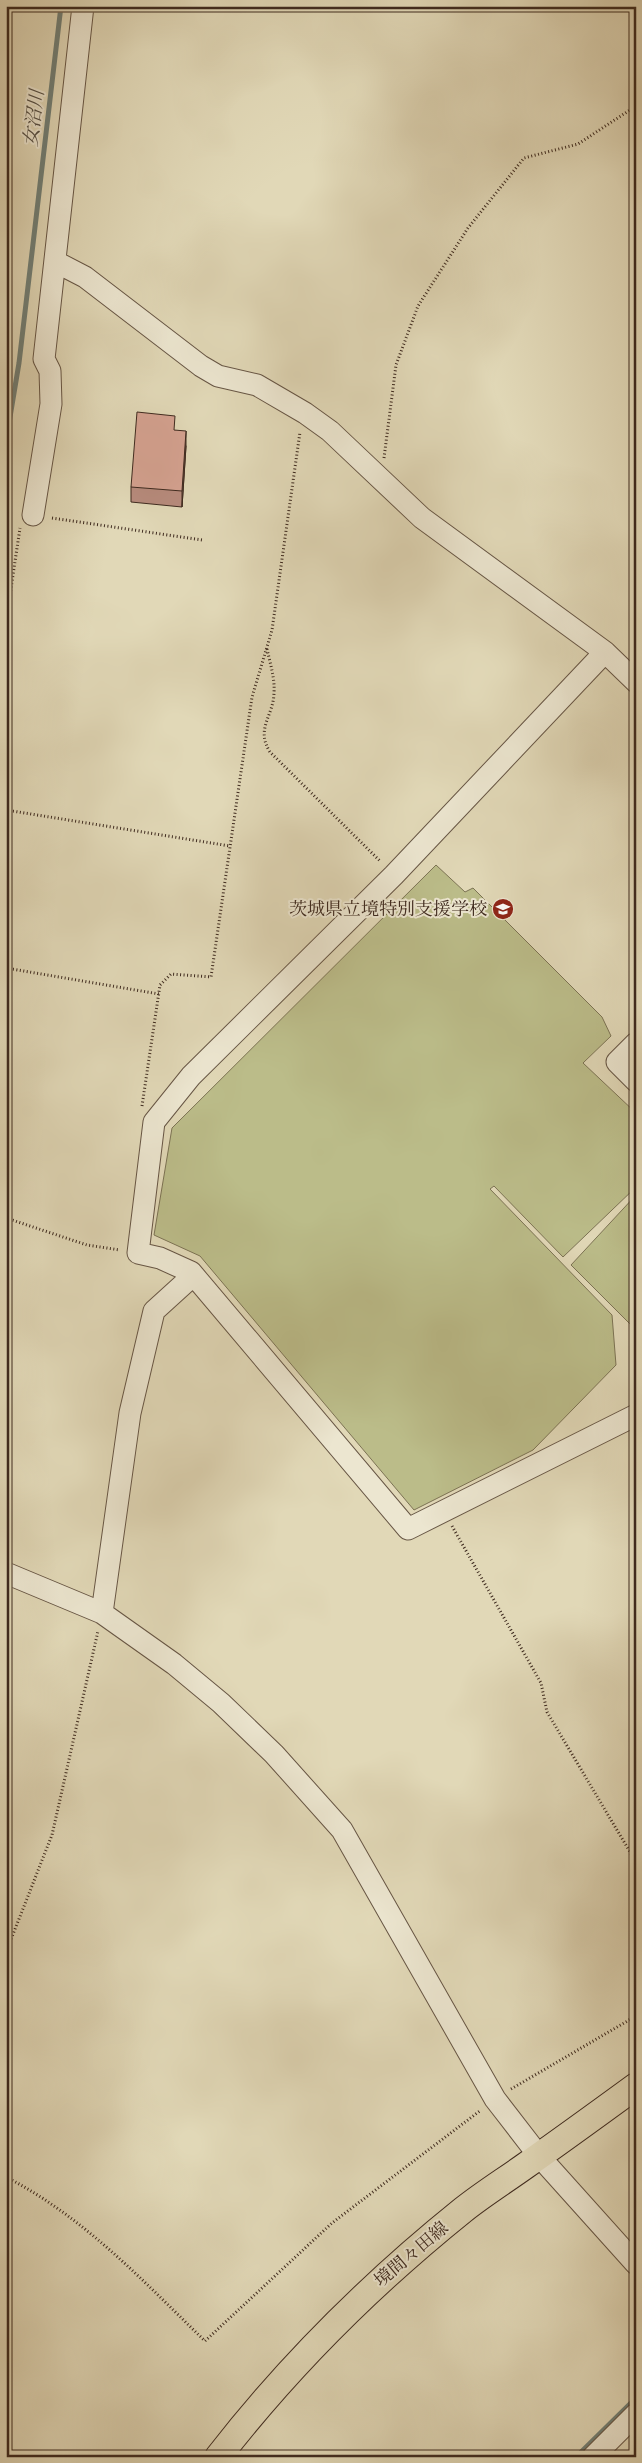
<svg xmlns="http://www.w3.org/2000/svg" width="642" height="2463" viewBox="0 0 642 2463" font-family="Cardo,'Noto Serif JP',serif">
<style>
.green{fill:#bbbc89;stroke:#7c7354}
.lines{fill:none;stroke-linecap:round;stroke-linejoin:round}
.stream{stroke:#728077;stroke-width:5}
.minor-casing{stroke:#675645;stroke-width:23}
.major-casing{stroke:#3e2a1f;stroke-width:28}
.path{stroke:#3e2a1f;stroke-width:3;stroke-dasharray:1 2.5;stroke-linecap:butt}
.minor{stroke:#ece6d0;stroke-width:21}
.major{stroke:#e1d8b7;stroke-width:26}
.wall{fill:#b78b7d;stroke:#3e2a1f}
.shaded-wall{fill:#957166;stroke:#3e2a1f}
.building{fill:#d5a291;stroke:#3e2a1f}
.labels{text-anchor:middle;stroke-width:4;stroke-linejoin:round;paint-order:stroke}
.poi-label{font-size:18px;fill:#3e2a1f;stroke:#ece6d0;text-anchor:end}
.street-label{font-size:18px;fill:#3e2a1f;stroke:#ece6d0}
.water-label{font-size:19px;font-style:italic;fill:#544e44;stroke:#ece6d0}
</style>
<rect width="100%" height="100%" fill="#e1d8b7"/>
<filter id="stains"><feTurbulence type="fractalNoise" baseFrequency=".004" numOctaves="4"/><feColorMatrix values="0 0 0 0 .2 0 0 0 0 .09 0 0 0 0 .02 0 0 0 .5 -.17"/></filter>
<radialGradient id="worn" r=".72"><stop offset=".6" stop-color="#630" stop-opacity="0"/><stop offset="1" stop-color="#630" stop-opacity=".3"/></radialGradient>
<path class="green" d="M436,865L465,892L473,888L602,1017L611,1036L583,1063L636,1113V1187L563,1257L494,1186L490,1189L612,1315L616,1365L533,1450L414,1510L200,1256L154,1235L172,1128Z
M636,1195V1330L571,1265Z"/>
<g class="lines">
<path class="stream" d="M6,441L19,363L61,6
M576,2457L636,2398"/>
<g class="minor-casing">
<path id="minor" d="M56,262L85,277L201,366L218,376L257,385L305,413L330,431L422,518L605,652L636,682
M33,515L51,404L50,371L44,359L83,6
M605,652L394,875L191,1076L154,1122L138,1253L160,1258L191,1272L408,1529L636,1415
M636,1043L617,1062L636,1081
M6,1573L102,1613L174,1664L221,1703L274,1754L342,1830L495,2099L539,2156L636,2264
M102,1613L130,1413L154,1311L187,1281L191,1272
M593,2457L636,2414"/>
</g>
<g class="major-casing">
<path id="major" d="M218,2457C291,2363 371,2284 463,2210C483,2194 504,2181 525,2166C562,2140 599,2113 636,2086"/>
</g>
<path class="path" d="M384,458L396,365L418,306L468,228L524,158L578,144L636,106
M52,518L202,540
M6,622L20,528
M267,649C270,663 275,678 274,692C274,716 255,728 270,752L381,862
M6,810L230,846
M6,968L159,994
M142,1106L160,985L171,974L211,977L252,697L272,630L300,432
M6,1218L87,1245L120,1250
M452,1526L541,1683L547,1712L636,1862
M6,1952L52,1835L98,1631
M511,2089L636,2016
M6,2177C84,2217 143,2281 205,2341L332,2223L481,2110"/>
<use href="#minor" class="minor"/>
<use href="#major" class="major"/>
</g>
<path class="wall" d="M175,430L186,446L182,507L131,502V487Z"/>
<path class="shaded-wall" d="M186,431V446L182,507V491Z"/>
<path class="building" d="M137,412L175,416L174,430L186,431L182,491L131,487Z"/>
<defs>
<g id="school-disc" transform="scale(1.125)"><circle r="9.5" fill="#8f2418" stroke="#ece6d0"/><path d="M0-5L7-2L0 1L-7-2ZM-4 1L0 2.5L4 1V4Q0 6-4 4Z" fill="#fff"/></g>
</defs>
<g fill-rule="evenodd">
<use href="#school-disc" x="503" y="909"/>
</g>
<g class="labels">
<g class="poi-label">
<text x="487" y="915">茨城県立境特別支援学校</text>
</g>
<g class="street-label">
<text transform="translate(411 2254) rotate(-40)" y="6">境間々田線</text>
</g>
<g class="water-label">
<text transform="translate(33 118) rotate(-83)" y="7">女沼川</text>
</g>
</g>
<rect width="642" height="2463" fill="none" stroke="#e1d8b7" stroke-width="25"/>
<rect x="8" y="8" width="627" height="2448" fill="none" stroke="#3e2a1f" stroke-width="2.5"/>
<rect x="12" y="12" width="617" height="2438" fill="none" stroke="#3e2a1f"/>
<rect width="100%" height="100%" filter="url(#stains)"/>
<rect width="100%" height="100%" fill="url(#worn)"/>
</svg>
